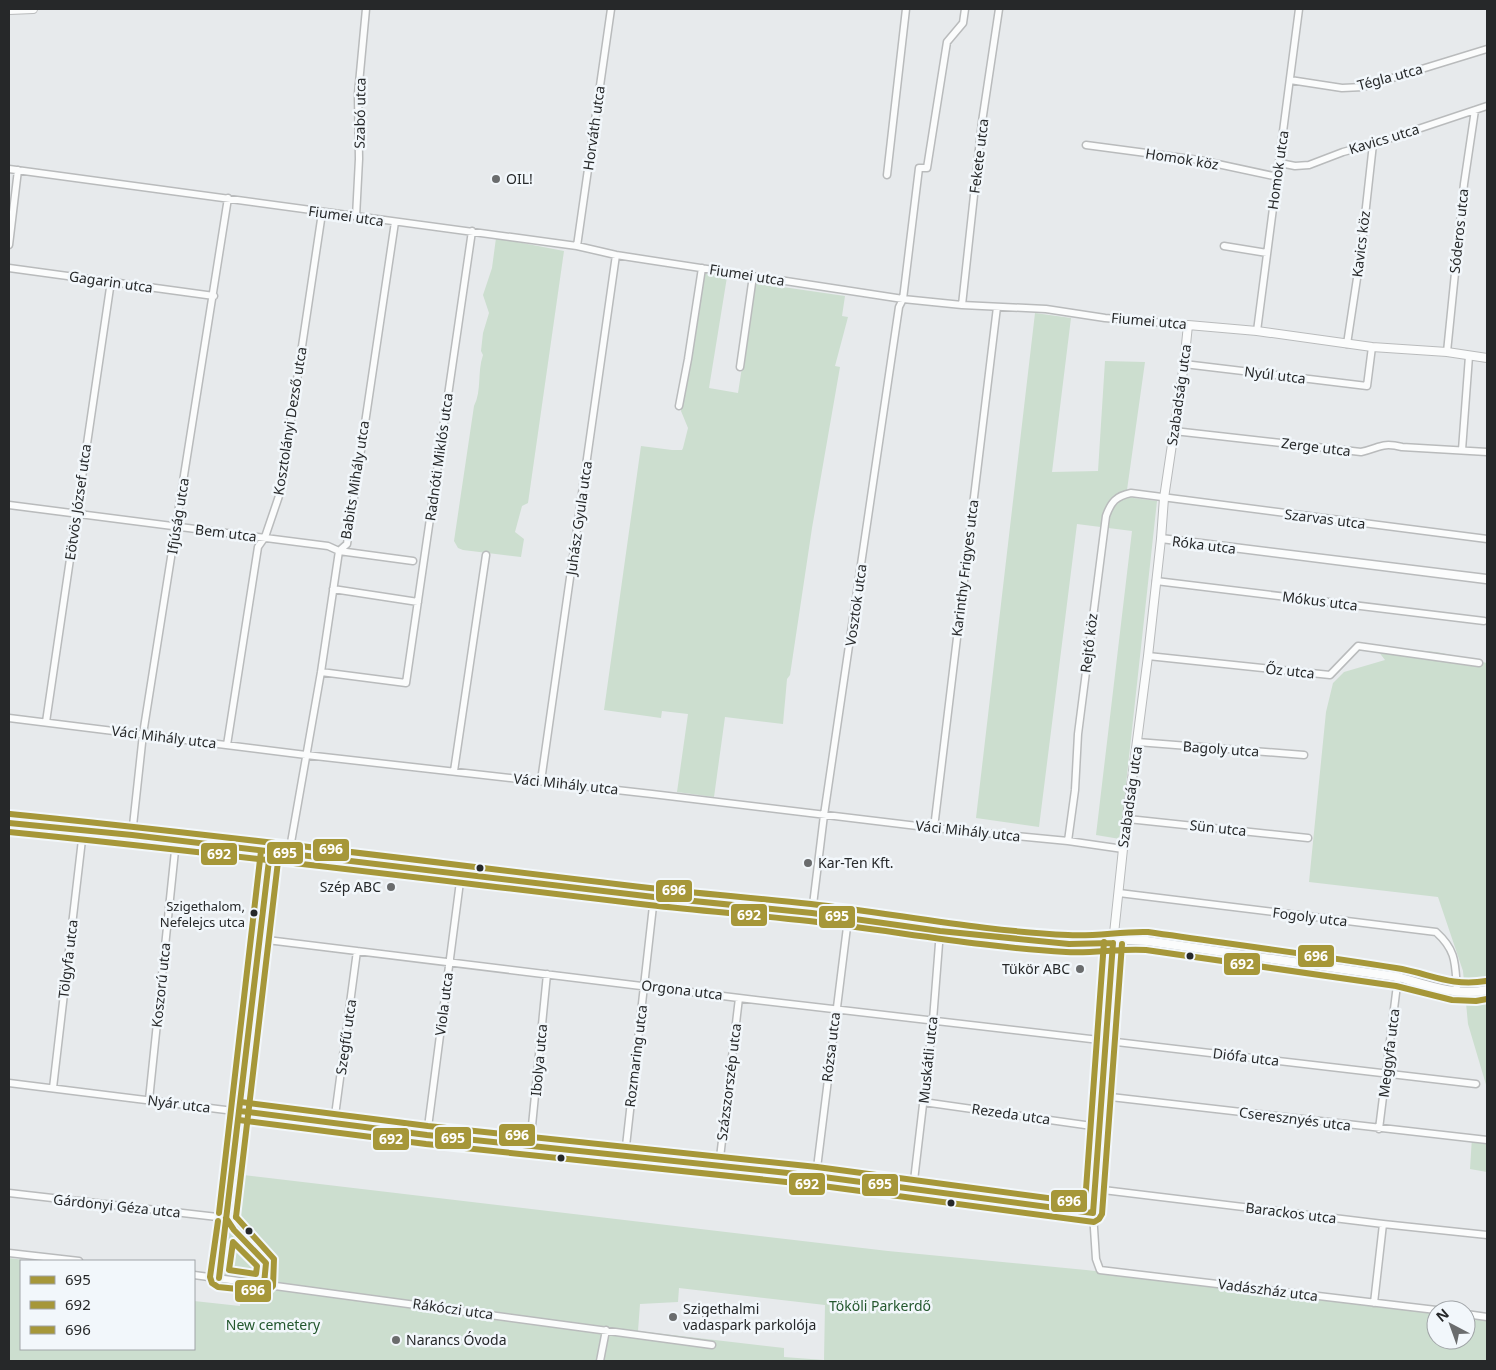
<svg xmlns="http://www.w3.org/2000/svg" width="1496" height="1370" viewBox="0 0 1496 1370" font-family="'Noto Sans',sans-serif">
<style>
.green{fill:#ccdecf;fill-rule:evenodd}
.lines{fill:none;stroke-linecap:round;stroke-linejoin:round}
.minor-casing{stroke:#b9bbbc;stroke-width:9}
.tertiary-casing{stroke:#b9bbbc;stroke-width:10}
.minor{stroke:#fbfcfc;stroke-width:6}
.tertiary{stroke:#fbfcfc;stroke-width:8}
.bus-1-casing{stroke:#f2f7fb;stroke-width:10}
.bus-2-casing{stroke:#f2f7fb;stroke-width:10}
.bus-3-casing{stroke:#f2f7fb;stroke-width:10}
.bus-1{stroke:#a69739;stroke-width:6}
.bus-2{stroke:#a69739;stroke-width:6}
.bus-3{stroke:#a69739;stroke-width:6}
.poi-dot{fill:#6a6c6d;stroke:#f2f7fb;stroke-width:2}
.bus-dot{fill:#262829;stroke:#f2f7fb;stroke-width:2}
.labels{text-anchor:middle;stroke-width:5;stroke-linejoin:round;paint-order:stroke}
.bus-label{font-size:13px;fill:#262829;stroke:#f2f7fb;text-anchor:end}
.street-label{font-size:14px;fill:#262829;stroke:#f2f7fb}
.poi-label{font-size:14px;fill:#262829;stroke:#f2f7fb;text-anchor:start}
.park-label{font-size:14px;fill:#23572d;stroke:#f2f7fb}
.line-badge{stroke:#f2f7fb;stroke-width:2}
.badge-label{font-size:14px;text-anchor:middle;font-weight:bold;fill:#fff}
</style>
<rect width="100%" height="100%" fill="#e7eaec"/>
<path class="green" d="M496,238L564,251L528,503L522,506L515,532L524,539L521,557L463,550L458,548L454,541L474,406C482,390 477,372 483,355L481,351L483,333L489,313L483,295L492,268Z
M702,273L727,277L709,388L738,393L755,283L845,296L842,316L848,317L835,366L840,367L812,528L790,675L787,679L783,724L725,717L714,797L677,792L688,714L662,711L661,718L604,710L641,446L672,450H682L683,448L688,428L681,411L692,348Z
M1035,313L1071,318L1052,472L1098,471L1105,361L1145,362L1126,497L1157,501L1120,839L1096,835L1132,531L1077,524L1039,827L976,818Z
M1375,647L1437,652L1487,663V1088L1468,1024L1463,971L1438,897L1309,882L1326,712L1333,683L1344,672L1385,660Z
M1472,1137L1487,1138V1172L1470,1169Z
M235,1174L888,1251L1086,1270L1436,1310V1340H1466V1314L1487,1316V1361H9V1258L32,1261H21V1349H194V1301L240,1306L242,1286L223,1284ZM679,1288L825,1305L824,1360L784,1357V1348L638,1331L640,1304L678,1302Z"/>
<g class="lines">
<g class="minor-casing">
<path id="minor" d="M1290,80L1342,88L1363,87L1487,49
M1086,145L1199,160L1278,177
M1280,163L1295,166L1309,165L1343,152L1373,144L1487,106
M9,169L577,246L616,255L903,299L962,305L1046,309L1105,318L1188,325
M887,175L906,9
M356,217L359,159L358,94L366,9
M9,245L18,170
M577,246L611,9
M1224,246L1267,253
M9,268L214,296
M962,305L982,122L999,9
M1257,331L1299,9
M1347,344L1361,252L1373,144
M1447,352L1464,184L1475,110
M1184,364L1367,386L1372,347
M740,367L753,276
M679,406L688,359L702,268
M1174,431L1361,452C1380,448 1381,442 1402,447L1487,452
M1462,450L1469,356
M9,505L328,546L339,551L413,561
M1486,580L1161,539V538L1486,578L1487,580
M1156,581L1484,621
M333,589L418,602
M1148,656L1330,675L1358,646L1479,663
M321,672L406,683L472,231
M9,718L306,755L652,794L934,828L1068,841L1123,849
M46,722L111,281
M1137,742L1304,755
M227,745L258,547L265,537L280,493L322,213
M454,771L486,555
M541,781L616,255
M1128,819L1308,838
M934,828L997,307
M132,835L143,734L228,198
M1068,841L1075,790L1078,734L1106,516C1111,502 1116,496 1131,493L1487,539
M289,854L321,672L339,551L347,544L395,222
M1119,893L1436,932C1457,951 1455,964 1457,990
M812,913L824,815L899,307L903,299L919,168H927L947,42L963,23L965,9
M259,939L739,998L1476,1084
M1113,943L1093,1213L1096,1259L1100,1270L1436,1310
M9,1083L427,1135L816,1176L1093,1213
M53,1088L83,831
M1102,1096L1487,1140
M149,1100L176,841
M923,1102L1099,1127
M334,1123L357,951
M1379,1129L1398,977
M427,1135L461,874
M530,1146L547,974
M625,1155L654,897
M719,1166L739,998
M816,1176L848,919
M913,1189L933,1020L940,931
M1095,1189L1383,1224L1487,1235
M9,1193L226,1218
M9,1253L79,1261
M194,1275L712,1345
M219,1278L240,1111L259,939L270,852
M1374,1303L1383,1224
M1466,1314L1487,1317
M600,1361L606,1330"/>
</g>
<g class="tertiary-casing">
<path id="tertiary" d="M9,10L33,9
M9,823L132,835L654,897L812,913L940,931L1069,944L1113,943L1126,940L1147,941L1398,977C1426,985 1458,997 1487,990
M1113,943L1123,849L1148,656L1161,539L1164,498L1184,364L1188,325L1257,331L1372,347L1447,352L1487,358"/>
</g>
<use href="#minor" class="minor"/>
<use href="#tertiary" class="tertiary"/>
<g class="bus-1-casing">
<path id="bus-1" d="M9,823L132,835L654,897L812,913L940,931L1069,944L1113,943
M240,1111L427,1135L816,1176L1093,1213
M1093,1213L1113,943
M226,1218L234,1230L266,1263L264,1284
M219,1278L270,852"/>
</g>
<g class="bus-2-casing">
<path id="bus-2" d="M9,832C222,853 435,880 649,905C702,911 756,915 809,921C895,931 980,947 1066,952C1093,954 1119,948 1146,950L1396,986L1452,1000L1476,1001L1487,999
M239,1120L426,1144L815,1185L1094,1222L1099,1219L1102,1214L1122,944
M236,1217L279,853
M233,1242L257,1266L256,1274L229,1270Z"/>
</g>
<g class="bus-3-casing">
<path id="bus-3" d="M10,814C224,835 437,863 650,888C704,894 757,898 811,904C897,914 982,931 1068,935C1095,937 1121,931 1148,932C1231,944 1314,955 1396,968C1429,973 1450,987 1486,981
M241,1102L428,1126L817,1167L1085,1203L1104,942
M219,1213L261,851
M218,1221L210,1277L212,1283L218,1287L267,1292L273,1286L274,1259L236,1217"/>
</g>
<use href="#bus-1" class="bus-1"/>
<use href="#bus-2" class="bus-2"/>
<use href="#bus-3" class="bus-3"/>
</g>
<g class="poi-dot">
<circle cx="496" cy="179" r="5"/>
<circle cx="808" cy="863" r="5"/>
<circle cx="391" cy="887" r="5"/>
<circle cx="1080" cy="969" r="5"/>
<circle cx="673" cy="1317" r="5"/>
<circle cx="396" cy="1340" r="5"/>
</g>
<g class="bus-dot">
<circle cx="480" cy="868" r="4.5"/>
<circle cx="254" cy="913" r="4.5"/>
<circle cx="1190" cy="956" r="4.5"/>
<circle cx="561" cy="1158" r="4.5"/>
<circle cx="951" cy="1203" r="4.5"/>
<circle cx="249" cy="1231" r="4.5"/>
</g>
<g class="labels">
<g class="bus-label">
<text x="245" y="911">Szigethalom,<tspan x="245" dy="16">Nefelejcs utca</tspan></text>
</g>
<g class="street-label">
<text transform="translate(1390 77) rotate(-15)" y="5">Tégla utca</text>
<text transform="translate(360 113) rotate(-89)" y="5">Szabó utca</text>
<text transform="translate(594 128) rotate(-82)" y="5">Horváth utca</text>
<text transform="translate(1384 139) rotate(-17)" y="5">Kavics utca</text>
<text transform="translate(979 156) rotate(-83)" y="5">Fekete utca</text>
<text transform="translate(1182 159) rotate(9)" y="5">Homok köz</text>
<text transform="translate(1278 170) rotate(-82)" y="5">Homok utca</text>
<text transform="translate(346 216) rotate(8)" y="5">Fiumei utca</text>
<text transform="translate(1459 231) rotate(-84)" y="5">Sóderos utca</text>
<text transform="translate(1361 244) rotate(-83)" y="5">Kavics köz</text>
<text transform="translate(747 275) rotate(9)" y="5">Fiumei utca</text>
<text transform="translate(111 282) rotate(8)" y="5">Gagarin utca</text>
<text transform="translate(1149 321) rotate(5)" y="5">Fiumei utca</text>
<text transform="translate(1275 375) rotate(7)" y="5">Nyúl utca</text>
<text transform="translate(1179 395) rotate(-82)" y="5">Szabadság utca</text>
<text transform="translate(290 421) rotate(-81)" y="5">Kosztolányi Dezső utca</text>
<text transform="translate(1316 447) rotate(7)" y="5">Zerge utca</text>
<text transform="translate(439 457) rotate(-82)" y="5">Radnóti Miklós utca</text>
<text transform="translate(355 480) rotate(-81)" y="5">Babits Mihály utca</text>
<text transform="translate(78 502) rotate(-82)" y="5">Eötvös József utca</text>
<text transform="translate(178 516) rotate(-81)" y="5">Ifjúság utca</text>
<text transform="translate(579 518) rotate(-82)" y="5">Juhász Gyula utca</text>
<text transform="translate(1325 519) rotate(7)" y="5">Szarvas utca</text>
<text transform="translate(226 533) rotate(7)" y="5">Bem utca</text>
<text transform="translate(1204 545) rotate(7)" y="5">Róka utca</text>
<text transform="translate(965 568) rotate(-83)" y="5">Karinthy Frigyes utca</text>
<text transform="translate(1320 601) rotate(7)" y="5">Mókus utca</text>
<text transform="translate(856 605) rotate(-82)" y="5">Vosztok utca</text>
<text transform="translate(1089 643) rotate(-83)" y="5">Rejtő köz</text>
<text transform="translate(1290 671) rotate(6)" y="5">Őz utca</text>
<text transform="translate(164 737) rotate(7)" y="5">Váci Mihály utca</text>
<text transform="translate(1221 749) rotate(4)" y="5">Bagoly utca</text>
<text transform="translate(566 784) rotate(6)" y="5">Váci Mihály utca</text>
<text transform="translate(1130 797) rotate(-82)" y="5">Szabadság utca</text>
<text transform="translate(1218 828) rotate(6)" y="5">Sün utca</text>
<text transform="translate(968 831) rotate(6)" y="5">Váci Mihály utca</text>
<text transform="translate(1310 917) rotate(7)" y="5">Fogoly utca</text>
<text transform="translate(68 959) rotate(-83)" y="5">Tölgyfa utca</text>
<text transform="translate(161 985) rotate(-84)" y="5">Koszorú utca</text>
<text transform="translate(682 990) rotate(7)" y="5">Orgona utca</text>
<text transform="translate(444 1004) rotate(-83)" y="5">Viola utca</text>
<text transform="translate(346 1037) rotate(-82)" y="5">Szegfű utca</text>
<text transform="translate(831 1047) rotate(-83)" y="5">Rózsa utca</text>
<text transform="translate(1389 1053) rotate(-83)" y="5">Meggyfa utca</text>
<text transform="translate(636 1056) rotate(-83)" y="5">Rozmaring utca</text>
<text transform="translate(1246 1057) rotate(7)" y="5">Diófa utca</text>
<text transform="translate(539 1060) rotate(-85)" y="5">Ibolya utca</text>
<text transform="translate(928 1060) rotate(-84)" y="5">Muskátli utca</text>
<text transform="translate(729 1082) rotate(-83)" y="5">Százszorszép utca</text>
<text transform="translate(179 1104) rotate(7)" y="5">Nyár utca</text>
<text transform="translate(1011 1114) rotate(8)" y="5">Rezeda utca</text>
<text transform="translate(1295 1119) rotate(7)" y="5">Cseresznyés utca</text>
<text transform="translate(117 1206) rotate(6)" y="5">Gárdonyi Géza utca</text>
<text transform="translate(1291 1213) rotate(7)" y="5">Barackos utca</text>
<text transform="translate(1268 1290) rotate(7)" y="5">Vadászház utca</text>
<text transform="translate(453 1309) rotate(8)" y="5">Rákóczi utca</text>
</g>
<g class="poi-label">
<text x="506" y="184">OIL!</text>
<text x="818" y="868">Kar-Ten Kft.</text>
<text x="381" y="892" text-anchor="end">Szép ABC</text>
<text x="1070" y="974" text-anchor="end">Tükör ABC</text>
<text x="683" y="1314">Szigethalmi<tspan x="683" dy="16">vadaspark parkolója</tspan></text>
<text x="406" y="1345">Narancs Óvoda</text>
</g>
<g class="park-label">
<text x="880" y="1311">Tököli Parkerdő</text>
<text x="273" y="1330">New cemetery</text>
</g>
</g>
<g class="line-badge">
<rect x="312" y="838" width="38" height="24" rx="5" fill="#a69739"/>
<rect x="266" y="841" width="38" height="24" rx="5" fill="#a69739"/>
<rect x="200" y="842" width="38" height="24" rx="5" fill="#a69739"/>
<rect x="655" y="879" width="38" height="24" rx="5" fill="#a69739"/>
<rect x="730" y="903" width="38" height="24" rx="5" fill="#a69739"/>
<rect x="818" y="905" width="38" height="24" rx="5" fill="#a69739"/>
<rect x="1297" y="944" width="38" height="24" rx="5" fill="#a69739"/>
<rect x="1223" y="952" width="38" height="24" rx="5" fill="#a69739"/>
<rect x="498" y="1123" width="38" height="24" rx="5" fill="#a69739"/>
<rect x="434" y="1126" width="38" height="24" rx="5" fill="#a69739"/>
<rect x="372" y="1127" width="38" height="24" rx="5" fill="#a69739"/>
<rect x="788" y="1172" width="38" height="24" rx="5" fill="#a69739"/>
<rect x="861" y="1173" width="38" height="24" rx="5" fill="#a69739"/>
<rect x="1050" y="1189" width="38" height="24" rx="5" fill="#a69739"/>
<rect x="234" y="1279" width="38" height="24" rx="5" fill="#a69739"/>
</g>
<g class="badge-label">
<text x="331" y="854">696</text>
<text x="285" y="858">695</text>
<text x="219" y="859">692</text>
<text x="674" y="895">696</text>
<text x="749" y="920">692</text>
<text x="837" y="921">695</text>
<text x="1316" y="961">696</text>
<text x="1242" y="969">692</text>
<text x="517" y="1140">696</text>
<text x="453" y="1143">695</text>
<text x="391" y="1144">692</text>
<text x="807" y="1189">692</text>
<text x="880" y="1189">695</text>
<text x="1069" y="1206">696</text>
<text x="253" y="1295">696</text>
</g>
<rect width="1496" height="1370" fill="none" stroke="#262829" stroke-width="20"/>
<rect x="20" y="1260" width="175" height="90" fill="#f2f7fb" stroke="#a0a4a7"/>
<rect x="30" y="1276" width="25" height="8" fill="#a69739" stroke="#a0a4a7"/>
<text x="65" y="1285" font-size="15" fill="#262829">695</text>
<rect x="30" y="1301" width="25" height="8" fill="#a69739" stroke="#a0a4a7"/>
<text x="65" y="1310" font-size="15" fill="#262829">692</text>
<rect x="30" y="1326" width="25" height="8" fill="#a69739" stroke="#a0a4a7"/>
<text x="65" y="1335" font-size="15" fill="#262829">696</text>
<g transform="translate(1451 1325) rotate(319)"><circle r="24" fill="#f2f7fb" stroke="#a0a4a7"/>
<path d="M0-4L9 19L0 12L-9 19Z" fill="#6a6c6d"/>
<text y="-8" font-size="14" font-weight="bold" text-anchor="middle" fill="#262829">N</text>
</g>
</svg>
